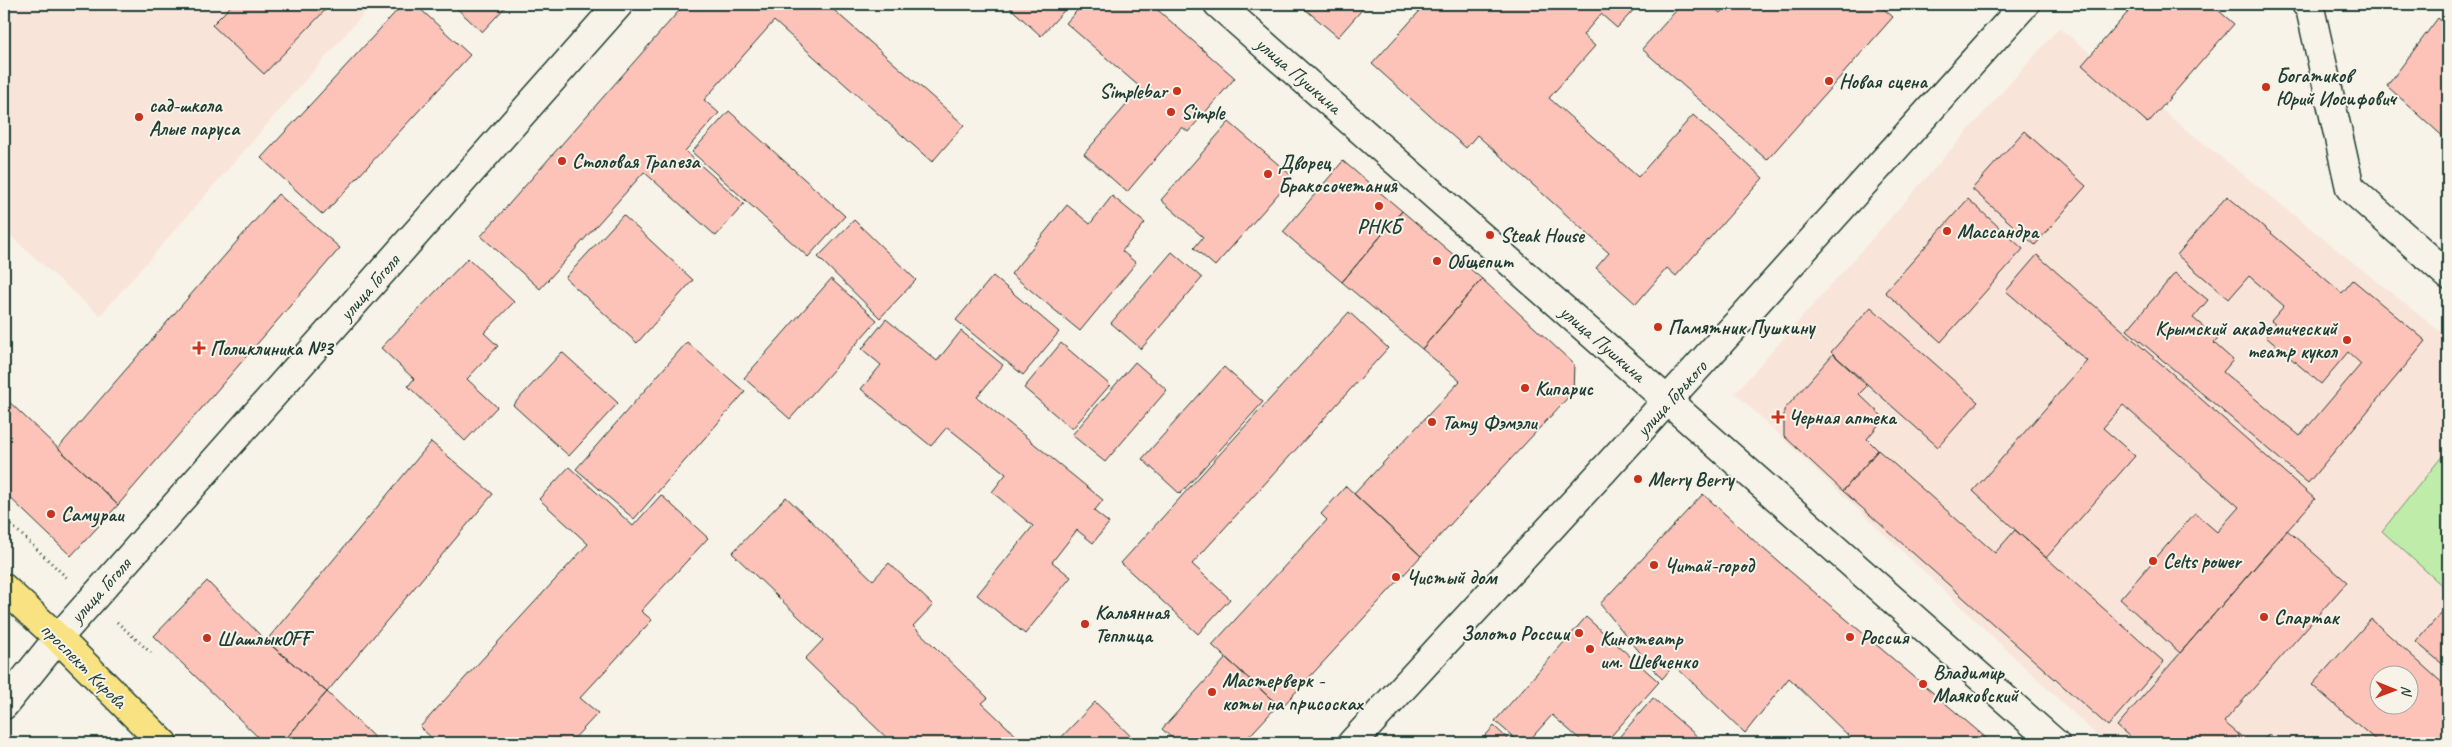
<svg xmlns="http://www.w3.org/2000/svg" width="2452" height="747" viewBox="0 0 2452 747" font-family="Caveat,sans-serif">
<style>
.built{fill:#f9e4da;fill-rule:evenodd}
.green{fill:#c0ecaa;stroke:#70946f}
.building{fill:#fdc2b8;stroke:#1f3d34;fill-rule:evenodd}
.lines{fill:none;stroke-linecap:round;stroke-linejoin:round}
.pedestrian-casing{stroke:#1f3d34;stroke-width:31}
.minor-casing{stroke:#1f3d34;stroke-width:31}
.secondary-casing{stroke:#1f3d34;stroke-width:31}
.primary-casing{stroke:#1f3d34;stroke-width:31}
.path{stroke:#1f3d34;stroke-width:3;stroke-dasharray:1 4;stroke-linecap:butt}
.pedestrian{stroke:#f7f3e8;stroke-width:28}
.minor{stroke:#f7f3e8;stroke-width:28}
.secondary{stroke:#f7f3e8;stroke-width:28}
.primary{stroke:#f8e281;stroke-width:28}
.poi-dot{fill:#c8321e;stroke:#f7f3e8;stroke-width:2}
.labels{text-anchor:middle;stroke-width:4;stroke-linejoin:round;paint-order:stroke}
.street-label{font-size:20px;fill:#1f3d34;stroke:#f7f3e8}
.poi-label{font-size:20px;font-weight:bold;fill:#1f3d34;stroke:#f7f3e8;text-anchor:start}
</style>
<rect width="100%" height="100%" fill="#f7f3e8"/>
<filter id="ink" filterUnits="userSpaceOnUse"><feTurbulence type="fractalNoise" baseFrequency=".02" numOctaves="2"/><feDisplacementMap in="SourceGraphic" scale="10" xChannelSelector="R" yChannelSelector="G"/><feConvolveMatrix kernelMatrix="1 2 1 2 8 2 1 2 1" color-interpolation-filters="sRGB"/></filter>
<g filter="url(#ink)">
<path class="built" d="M4,4H372L100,316L4,230Z
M2059,28L2448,338V743H2105L1735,393ZM2380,674H2410V704H2380Z"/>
<path class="green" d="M2448,449V591L2382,531Z"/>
<path class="building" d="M233,4H331L264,74L212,25Z
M403,4H415L470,55L323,215L261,158Z
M452,4H508L482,32Z
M685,4H827L964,125L932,162L774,21L704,100L719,113L685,151L744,204L716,236L644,172L540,289L481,236Z
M1006,4H1070L1041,36Z
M1083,4H1151L1235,78L1188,132L1182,127L1127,192L1084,154L1141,88L1066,23Z
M1299,4H1367L1338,37Z
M1426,4H1639L1617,28L1601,14L1583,35L1595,46L1549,98L1638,177L1693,115L1763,178L1676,276L1667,268L1636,304L1596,268L1609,253L1477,135L1466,148L1372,64Z
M1682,4H1710L1720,13L1728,4H1878L1893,17L1767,160L1642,49Z
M2135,4H2211L2234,24L2148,123L2082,65Z
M2438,18L2448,27V141L2387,86Z
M729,111L845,216L808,257L692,152Z
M1229,122L1293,177L1215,266L1194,248L1203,237L1161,200Z
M2024,131L2086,186L2035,245L1972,189Z
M1343,161L1402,211L1342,282L1283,232Z
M278,194L340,248L118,505L58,448Z
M1112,196L1145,223L1122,251L1136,263L1080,331L1011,274L1067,205L1090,224Z
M2227,196L2342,293L2353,280L2426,341L2308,483L2127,330L2175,273L2208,300L2193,318L2218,339L2214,343L2233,360L2223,372L2300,436L2361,364L2348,352L2321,384L2266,337L2276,325L2271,321L2284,306L2249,276L2229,299L2177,255Z
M1968,199L2023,249L1941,342L1885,292Z
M1402,211L1482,279L1422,349L1342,282Z
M623,215L693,280L637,343L565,278Z
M854,220L916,280L880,318L818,257Z
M1172,252L1202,278L1141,349L1111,323Z
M2037,255L2315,499L2180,653L2120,599L2195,513L2217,532L2239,507L2123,405L2103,428L2135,456L2046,558L1973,491L2087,361L2006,291Z
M468,258L514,302L484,333L498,346L467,379L497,407L465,441L408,386L414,379L381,348Z
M993,276L1059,332L1023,375L956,320Z
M831,279L877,320L790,419L744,378Z
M1482,279L1574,364L1573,392L1421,556L1354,494L1460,381L1422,349Z
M1871,307L1978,402L1938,447L1831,352Z
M1349,312L1388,348L1192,564L1230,599L1198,634L1121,563Z
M886,319L937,361L961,331L1003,365L977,397L1103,500L1094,511L1109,523L1093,543L1077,530L1052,562L1071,577L1025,634L977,595L1033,526L992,492L1006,474L947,427L931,446L861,389L881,365L862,349Z
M687,342L745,392L634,519L576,469Z
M1061,343L1110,385L1072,429L1024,388Z
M562,352L618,403L569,456L513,405Z
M1833,354L1867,386L1859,394L1884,418L1867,439L1878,450L1843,491L1784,436V410Z
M1135,362L1167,390L1105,462L1072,435Z
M1224,367L1263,402L1180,494L1142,459Z
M4,397L118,505L71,556L4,492Z
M431,442L493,494L327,692L266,641Z
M1878,450L1995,553L2015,530L2164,662L2108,726L1843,491Z
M569,467L633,526L661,495L708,538L641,611L652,620L580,698L598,713L570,743H545L540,739L536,743H437L420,727L588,544L539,499Z
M1346,486L1421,556L1281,708L1212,645L1327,520L1321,514Z
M1703,494L1759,545L1992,743H1848L1852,739L1789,678L1745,733L1674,665L1662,679L1600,604Z
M786,497L873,580L889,563L933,605L913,626L988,698L982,703L1024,743H892L805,659L823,640L732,553Z
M2287,530L2347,582L2224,722L2249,743H2137L2117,726Z
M207,581L266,641L327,692L282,743H264L154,636Z
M2448,605V664L2446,667L2416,642Z
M1586,617L1659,682L1605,743H1584L1552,715L1527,743H1520L1495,721Z
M2371,619L2448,688V743H2379L2312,685ZM2380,674H2410V704H2380Z
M1226,658L1278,705L1243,743H1177L1162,729Z
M327,692L380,743H282Z
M1653,698L1705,743H1614Z
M1095,702L1138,743H1056Z
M1494,726L1512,743H1479Z
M2269,734L2279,743H2261Z"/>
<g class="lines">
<g class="pedestrian-casing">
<path id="pedestrian" d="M1218,4L2055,743
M1603,471L1735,326"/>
</g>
<g class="minor-casing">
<path id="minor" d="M2306,4L2310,8L2350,188L2448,275
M1735,326L2025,4
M1352,743L1603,471"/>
</g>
<g class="secondary-casing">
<path id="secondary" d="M4,705L58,638L619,4"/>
</g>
<g class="primary-casing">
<path id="primary" d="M4,588L58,638L163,743"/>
</g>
<path class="path" d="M4,518L67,578
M117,622L151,653
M32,743H59"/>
<use href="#pedestrian" class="pedestrian"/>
<use href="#minor" class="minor"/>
<use href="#secondary" class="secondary"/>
<use href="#primary" class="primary"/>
</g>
</g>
<g class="poi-dot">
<circle cx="1829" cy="81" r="5"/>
<circle cx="2266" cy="87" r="5"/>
<circle cx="1177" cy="91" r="5"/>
<circle cx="1171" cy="112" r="5"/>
<circle cx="139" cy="117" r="5"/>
<circle cx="562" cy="161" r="5"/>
<circle cx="1268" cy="174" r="5"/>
<circle cx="1379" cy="206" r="5"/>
<circle cx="1947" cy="231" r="5"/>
<circle cx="1490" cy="235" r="5"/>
<circle cx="1437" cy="261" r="5"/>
<circle cx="1658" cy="327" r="5"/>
<circle cx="2347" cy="340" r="5"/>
<path d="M196.5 340.5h5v5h5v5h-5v5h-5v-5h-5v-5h5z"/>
<circle cx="1525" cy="388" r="5"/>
<path d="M1775.5 409.5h5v5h5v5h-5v5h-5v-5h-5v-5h5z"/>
<circle cx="1432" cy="422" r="5"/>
<circle cx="1638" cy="479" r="5"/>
<circle cx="51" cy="514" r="5"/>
<circle cx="2153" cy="561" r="5"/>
<circle cx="1654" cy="565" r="5"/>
<circle cx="1396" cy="577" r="5"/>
<circle cx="2264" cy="617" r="5"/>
<circle cx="1085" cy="624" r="5"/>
<circle cx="1579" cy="633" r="5"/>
<circle cx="1850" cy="637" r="5"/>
<circle cx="207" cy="638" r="5"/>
<circle cx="1590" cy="649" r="5"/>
<circle cx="1923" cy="684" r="5"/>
<circle cx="1212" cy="692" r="5"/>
</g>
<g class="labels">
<g class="street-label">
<text transform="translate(1299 75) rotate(41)" y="7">улица Пушкина</text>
<text transform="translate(369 287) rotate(-49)" y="7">улица Гоголя</text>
<text transform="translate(1603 343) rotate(41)" y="7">улица Пушкина</text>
<text transform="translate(1671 398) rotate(-48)" y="7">улица Горького</text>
<text transform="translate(100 590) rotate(-48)" y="7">улица Гоголя</text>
<text transform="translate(84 665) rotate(45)" y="7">проспект Кирова</text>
</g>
<g class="poi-label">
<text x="2276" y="82">Богатиков<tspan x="2276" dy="23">Юрий Иосифович</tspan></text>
<text x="1839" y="88">Новая сцена</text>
<text x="1167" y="98" text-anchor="end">Simplebar</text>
<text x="149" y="112">сад-школа<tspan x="149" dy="23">Алые паруса</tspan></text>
<text x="1181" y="119">Simple</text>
<text x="572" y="168">Столовая Трапеза</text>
<text x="1278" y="169">Дворец<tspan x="1278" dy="23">Бракосочетания</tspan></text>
<text x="1379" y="233" text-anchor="middle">РНКБ</text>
<text x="1957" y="238">Массандра</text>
<text x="1500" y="242">Steak House</text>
<text x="1447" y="268">Общепит</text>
<text x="1668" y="334">Памятник Пушкину</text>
<text x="2337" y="335" text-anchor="end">Крымский академический<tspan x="2337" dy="23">театр кукол</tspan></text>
<text x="210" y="355">Поликлиника №3</text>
<text x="1535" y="395">Кипарис</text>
<text x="1788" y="424">Черная аптека</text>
<text x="1442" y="429">Тату Фэмэли</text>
<text x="1648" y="486">Merry Berry</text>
<text x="61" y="521">Самураи</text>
<text x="2163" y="568">Celts power</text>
<text x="1664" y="572">Читай-город</text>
<text x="1406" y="584">Чистый дом</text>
<text x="1095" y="619">Кальянная<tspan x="1095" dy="23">Теплица</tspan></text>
<text x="2274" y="624">Спартак</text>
<text x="1569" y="640" text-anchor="end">Золото России</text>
<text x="1860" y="644">Россия</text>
<text x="217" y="645">ШашлыкOFF</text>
<text x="1600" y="645">Кинотеатр<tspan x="1600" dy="23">им. Шевченко</tspan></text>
<text x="1933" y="679">Владимир<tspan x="1933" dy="23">Маяковский</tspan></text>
<text x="1222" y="687">Мастерверк -<tspan x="1222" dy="23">коты на присосках</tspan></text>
</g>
</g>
<rect width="2452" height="747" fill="none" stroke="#f7f3e8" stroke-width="20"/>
<rect x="10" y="10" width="2432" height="727" fill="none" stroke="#1f3d34" stroke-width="2" filter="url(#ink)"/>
<g transform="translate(2394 690) rotate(91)"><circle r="24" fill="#f7f3e8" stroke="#a1aaa0"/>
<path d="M0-4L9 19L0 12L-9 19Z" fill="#c8321e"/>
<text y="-8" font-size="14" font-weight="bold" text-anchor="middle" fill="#1f3d34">N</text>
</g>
</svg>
